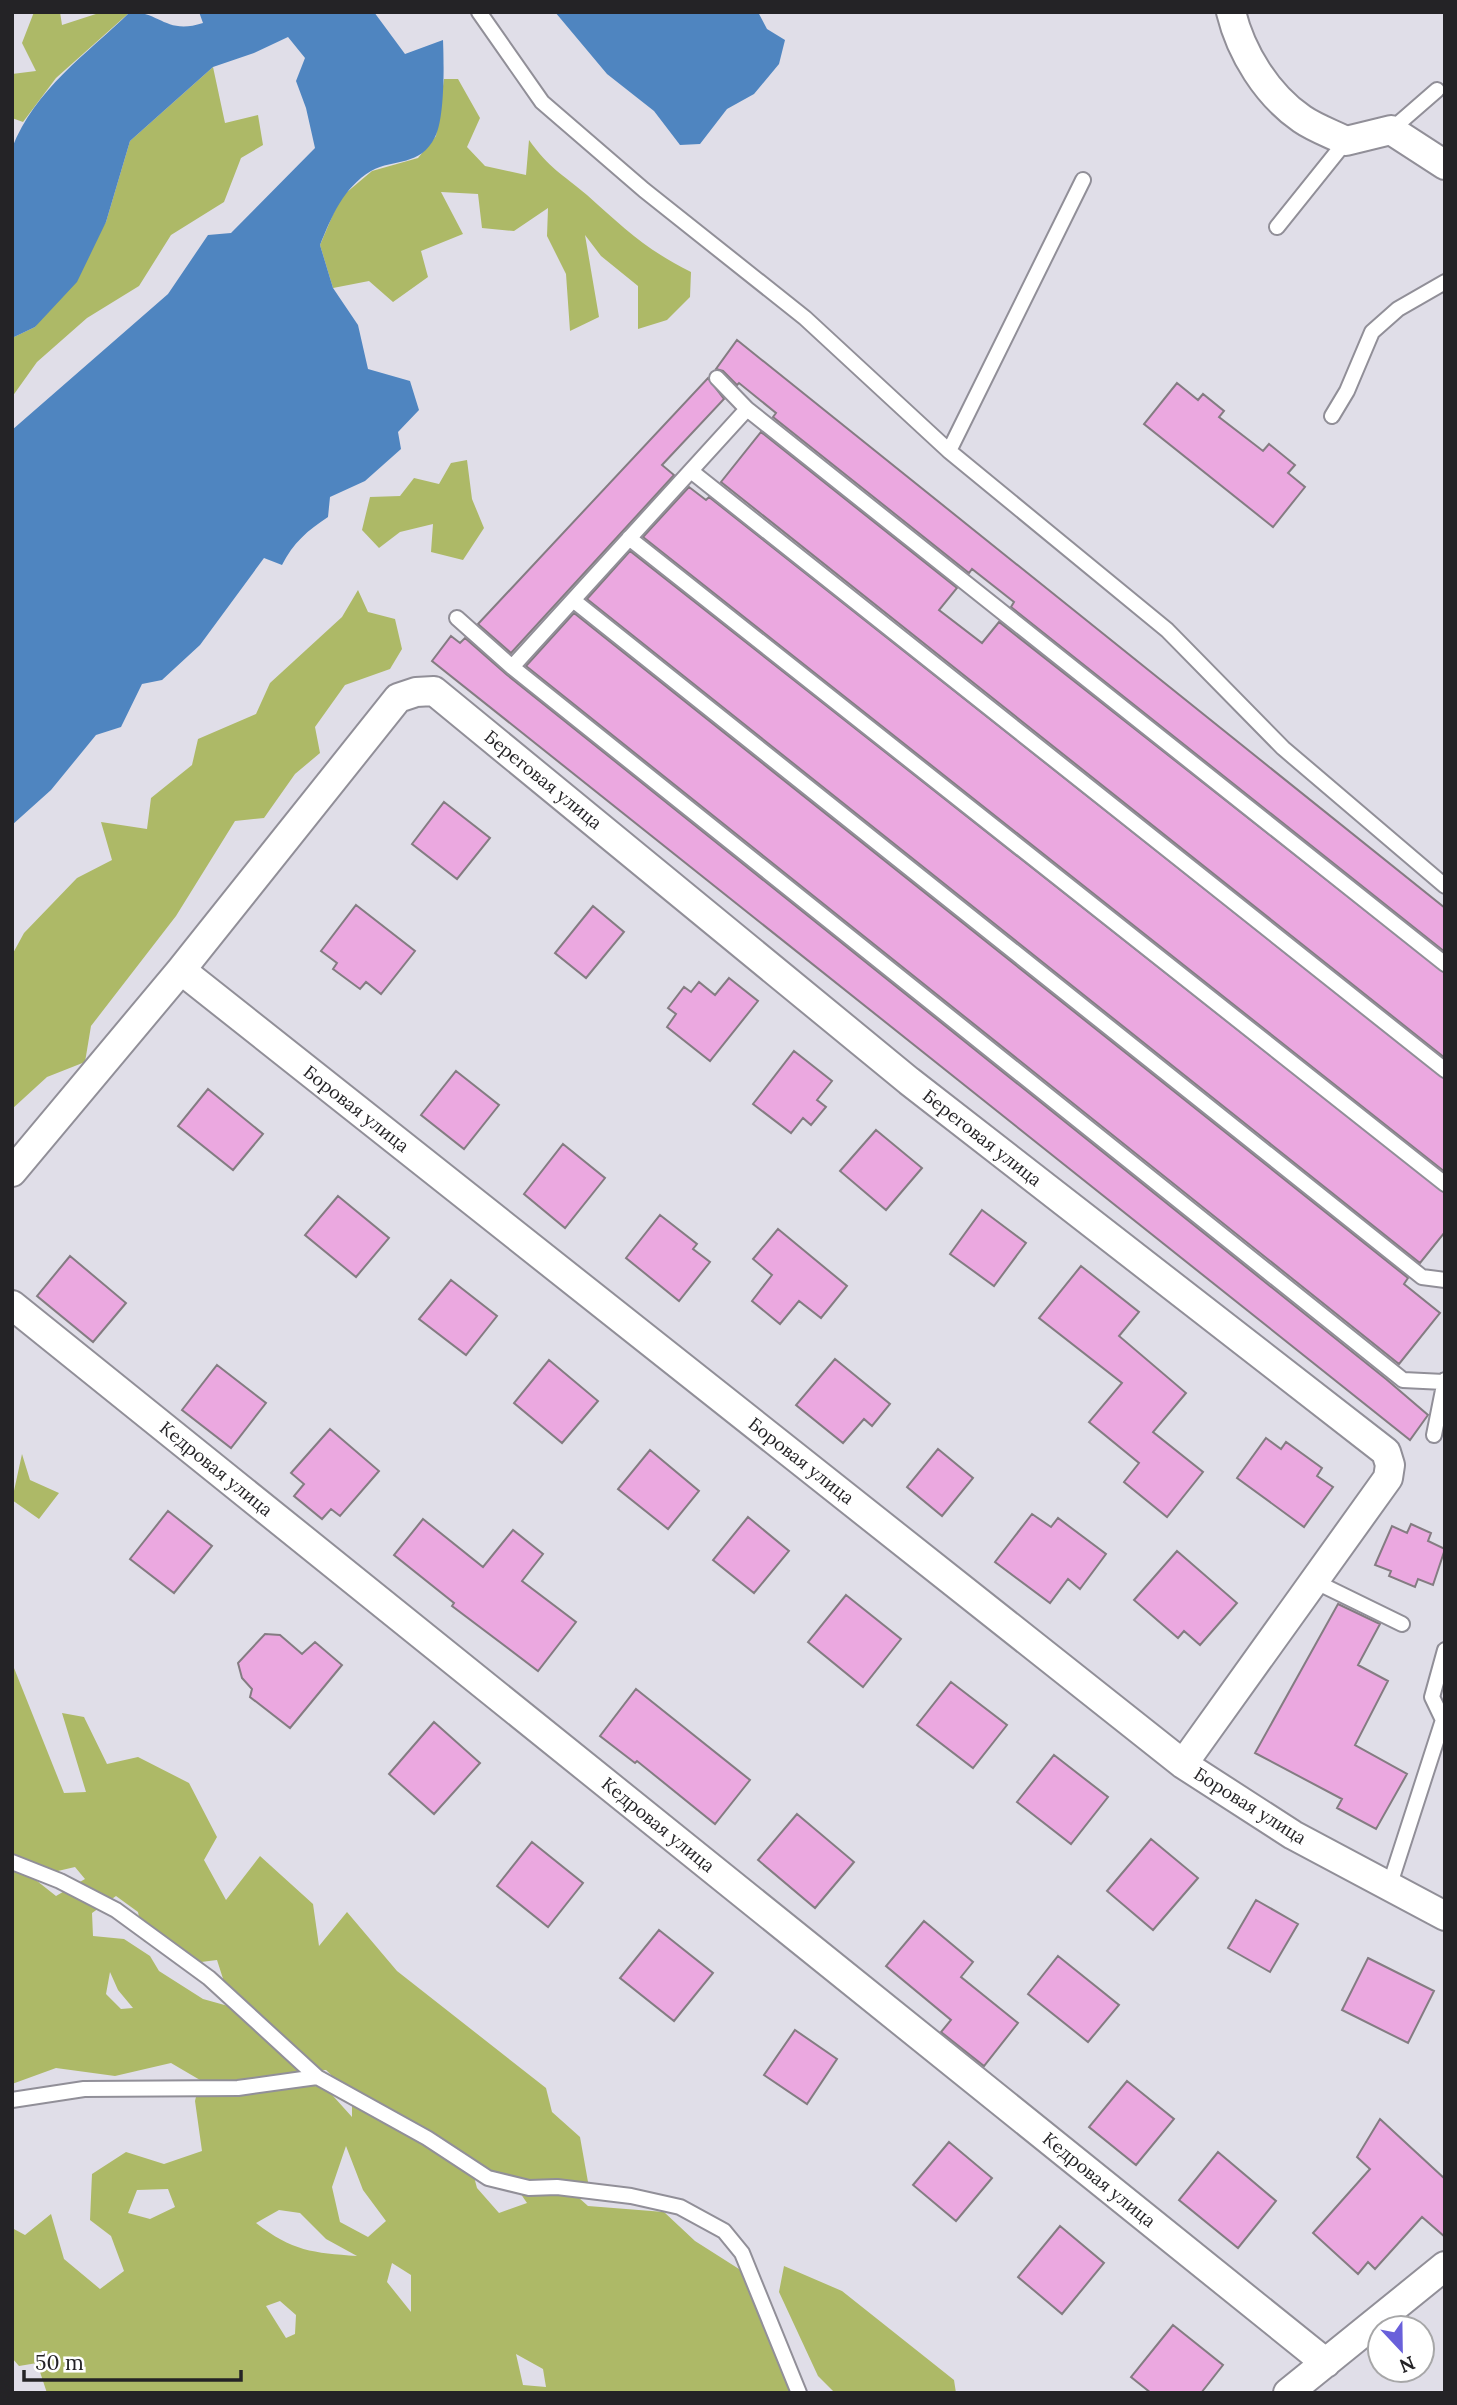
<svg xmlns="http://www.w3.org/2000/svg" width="1457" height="2405" viewBox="0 0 1457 2405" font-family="Lora,serif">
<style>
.forest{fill:#adb967;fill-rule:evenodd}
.water{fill:#4f85c0}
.building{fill:#eba8e0;stroke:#847c82;stroke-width:2}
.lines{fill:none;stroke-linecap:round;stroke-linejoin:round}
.service-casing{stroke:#918f98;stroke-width:18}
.minor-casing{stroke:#918f98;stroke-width:32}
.service{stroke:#fff;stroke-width:14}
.minor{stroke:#fff;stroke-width:28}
.labels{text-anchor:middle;stroke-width:5;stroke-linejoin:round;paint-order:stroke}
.street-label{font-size:18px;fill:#242326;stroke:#fff}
</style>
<rect width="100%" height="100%" fill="#e0dee8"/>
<path class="forest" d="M34,12H60L62,25L102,12H130L56,78L23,122L12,118V74L36,71L22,43Z
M213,67L225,123L258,115L263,145L241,158L224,202L171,235L139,286L87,318L37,362L12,397V338L35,327L106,222L130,141Z
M444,79H458L480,118L467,147L485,166L526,175L529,140C549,168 562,174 587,195C624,228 645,249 691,272L690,297L667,320L638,329V286L601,256L585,235L599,317L570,331L566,274L547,236L548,208L514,231L482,228L478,194L441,192L463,234L421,251L428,277L393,302L369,281L333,288L320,245L340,198L372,171L418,158L436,136Z
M467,460L472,499L484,528L463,560L431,552L433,524L400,532L379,548L362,530L370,497L400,496L414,478L439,484L451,463Z
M358,590L368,612L395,619L402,649L390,669L345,685L315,727L320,753L295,774L264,818L235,821L176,916L91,1026L85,1062L47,1077L12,1109V955L24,933L77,878L112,860L101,822L147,829L151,798L192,765L198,739L256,714L270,683L342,617Z
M22,1454L30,1480L59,1493L39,1519L12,1500Z
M12,1663L64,1793L86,1792L62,1713L84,1717L107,1764L138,1757L189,1783L217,1837L204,1860L226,1900L260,1856L313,1904L319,1946L347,1912L397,1971L546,2088L552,2112L580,2137L588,2182L569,2189L588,2206L664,2212L695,2241L739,2269L770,2309L793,2393H47L37,2363L19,2366L12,2358V2228L25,2235L51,2214L64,2259L100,2289L124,2271L111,2236L90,2220L92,2174L126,2152L164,2164L202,2151L195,2101L200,2080L171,2063L115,2076L56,2068L12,2084ZM75,1867L85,1879L56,1896L32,1877ZM116,1896L138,1912L144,1942L170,1943L185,1964L217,1960L226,1988L246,2011L203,1999L159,1971L150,1956L124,1939L93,1936L92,1913ZM110,1972L118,1990L133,2008L121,2009L106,1994ZM326,2070L352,2095V2117L325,2087L282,2083L292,2072ZM346,2146L363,2190L386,2221L368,2237L340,2222L332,2187ZM469,2158L512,2181L527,2203L499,2213L477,2188ZM168,2189L175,2207L150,2219L128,2213L137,2190ZM279,2210L300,2213L326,2239L357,2256C313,2253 292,2251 256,2223ZM392,2263L411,2275V2312L387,2282ZM280,2301L296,2315L295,2334L286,2338L266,2306ZM516,2354L543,2369L546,2387L523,2385Z
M784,2266L842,2291L954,2380L956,2393H835L818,2376L779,2292Z"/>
<path class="water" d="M130,12C161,12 166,35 203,23L199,12H374L405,54L443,40C444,63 445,118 435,137C420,167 395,158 371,171C343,188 332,216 320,245L333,288L358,325L368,369L410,381L419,410L398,432L401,449L365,481L330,497L328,517C308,530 293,543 282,565L264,558L200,645L162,680L142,684L121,727L96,735L51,790L12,825V430L168,294L208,235L231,233L315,148L306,108L296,81L305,58L288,37L254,53L213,67L130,141L106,222L77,282L35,327L12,338V148C35,89 86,55 130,12Z
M555,12H758L767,29L785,40L779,64L754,94L727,109L700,144L680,145L654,111L607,74Z"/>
<path class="building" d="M737,340L1445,908V952L1011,607L1014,602L972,569L969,573L773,417L776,413L739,383L737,385L723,371L716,369Z
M708,378L724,399L662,465L674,475L511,653L478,624Z
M1177,383L1198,400L1203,394L1224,411L1219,417L1263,451L1269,444L1295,465L1288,473L1305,487L1273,527L1144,424Z
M761,432L957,588L939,610L982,643L999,622L1445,973V1058L721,482Z
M689,487L706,500L709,497L1445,1079V1172L643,537Z
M630,551L1445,1193V1232L1420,1263L587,599Z
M574,613L1408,1278L1404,1284L1440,1313L1399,1364L526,666Z
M451,636L460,643L465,638L506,674L1386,1379L1428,1415L1410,1440L432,661Z
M444,802L490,838L457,879L412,844Z
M356,905L415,951L381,994L366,982L360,989L333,969L337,963L321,951Z
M593,906L624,932L586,978L555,953Z
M729,978L758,1001L710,1061L667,1027L676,1014L668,1008L684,987L691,992L699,982L715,995Z
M794,1051L832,1081L817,1100L826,1107L811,1125L803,1118L791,1133L753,1104Z
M456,1071L499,1105L464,1149L421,1115Z
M208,1089L263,1134L233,1170L178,1126Z
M876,1130L922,1168L886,1210L840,1171Z
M563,1144L605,1178L565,1228L524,1194Z
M338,1196L389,1238L356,1277L305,1235Z
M982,1210L1026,1243L994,1286L950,1254Z
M660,1215L697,1244L693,1249L710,1262L679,1301L626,1258Z
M778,1229L847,1286L821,1318L799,1301L780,1324L752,1301L772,1275L753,1259Z
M70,1256L126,1303L93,1342L37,1296Z
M1081,1266L1139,1312L1119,1336L1186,1393L1153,1432L1203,1472L1167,1517L1124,1482L1139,1463L1089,1422L1122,1383L1039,1318Z
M451,1280L497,1316L466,1355L419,1319Z
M835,1359L890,1404L872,1426L864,1419L843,1443L796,1405Z
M549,1360L598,1401L562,1443L514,1403Z
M217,1365L266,1403L231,1448L182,1410Z
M330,1429L379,1471L340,1516L331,1509L322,1519L294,1496L304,1484L291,1473Z
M1266,1438L1281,1449L1286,1442L1322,1468L1317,1476L1333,1487L1304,1527L1237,1478Z
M938,1449L973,1478L942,1516L907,1487Z
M650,1450L699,1491L668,1529L618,1489Z
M168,1511L212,1546L174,1593L130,1559Z
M1032,1514L1051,1527L1058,1518L1106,1554L1080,1589L1068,1579L1050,1603L995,1562Z
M748,1517L789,1551L754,1593L713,1560Z
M423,1519L483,1567L513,1530L543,1554L522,1581L576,1622L538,1671L452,1606L454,1603L394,1555Z
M1411,1524L1431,1533L1428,1541L1445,1549L1433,1585L1418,1579L1415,1587L1389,1576L1391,1571L1375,1565L1392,1526L1407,1533Z
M1177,1551L1237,1603L1200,1645L1184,1631L1178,1638L1134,1600Z
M846,1595L901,1639L863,1687L808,1642Z
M1338,1604L1380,1624L1358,1665L1388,1681L1355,1745L1407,1774L1376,1829L1337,1808L1342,1799L1255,1753Z
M265,1634L280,1635L302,1654L315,1642L342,1665L290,1728L250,1697L252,1689L242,1678L238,1663Z
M951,1682L1007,1725L973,1768L917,1725Z
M636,1689L750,1780L715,1824L637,1761L635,1763L600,1736Z
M434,1722L480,1763L434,1814L389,1774Z
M1054,1755L1108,1797L1071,1844L1017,1802Z
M797,1814L854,1862L815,1908L758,1860Z
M1151,1839L1198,1878L1153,1930L1107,1891Z
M532,1842L583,1883L548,1927L497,1886Z
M1256,1900L1298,1924L1270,1972L1228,1948Z
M924,1921L973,1962L961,1977L1018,2023L984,2066L941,2032L951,2020L886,1966Z
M659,1930L713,1973L674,2021L620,1978Z
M1058,1956L1119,2005L1088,2042L1028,1994Z
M1368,1958L1434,1991L1408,2043L1342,2010Z
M795,2030L837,2059L807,2104L764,2075Z
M1127,2081L1174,2119L1136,2165L1089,2127Z
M1380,2119L1445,2179V2237L1422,2217L1375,2269L1368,2262L1358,2274L1313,2233L1370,2169L1357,2157Z
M949,2142L992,2178L956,2221L913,2185Z
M1218,2152L1276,2201L1238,2248L1179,2200Z
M1060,2226L1104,2263L1062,2314L1018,2277Z
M1173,2325L1223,2365L1201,2393H1151L1131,2377Z"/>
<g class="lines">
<g class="service-casing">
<path id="service" d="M479,12L542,102L644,190L805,318L949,451L1167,630L1283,748L1445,886
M1391,130L1437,90
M1277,227L1346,141
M717,378L747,409L1445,964
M1332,416L1347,391L1372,332L1398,309L1445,282
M949,451L1083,180
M691,471L1445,1070
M629,538L1445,1184
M573,600L1422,1277L1445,1280
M457,618L512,667L1403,1380L1444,1382
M512,667L747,409
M1434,1435L1445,1380
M1314,1581L1402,1624
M12,1862L60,1881L116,1910L209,1978L317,2077L427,2138L488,2178L529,2188L557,2187L631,2196L680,2207L724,2231L742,2253L799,2393
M1389,1887L1443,1720L1432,1697L1445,1650
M12,2100L84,2089L238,2088L317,2077"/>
</g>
<g class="minor-casing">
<path id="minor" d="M1231,12C1241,53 1267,95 1302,119C1315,128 1332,134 1346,141L1391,130L1445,165
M181,970L1183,1764L1293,1835L1445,1916
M12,1172L181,970L398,698L416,692L434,691L909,1081L1386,1452L1390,1465L1388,1478L1183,1764
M12,1305L1326,2363
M1288,2393L1445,2266"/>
</g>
<use href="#service" class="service"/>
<use href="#minor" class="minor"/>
</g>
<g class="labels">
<g class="street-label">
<text transform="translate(543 780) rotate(39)" y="6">Береговая улица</text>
<text transform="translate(356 1109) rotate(38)" y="6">Боровая улица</text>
<text transform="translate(982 1138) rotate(38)" y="6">Береговая улица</text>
<text transform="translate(801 1461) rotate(38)" y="6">Боровая улица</text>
<text transform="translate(216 1469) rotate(39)" y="6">Кедровая улица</text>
<text transform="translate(1250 1806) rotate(32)" y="6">Боровая улица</text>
<text transform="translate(658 1825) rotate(39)" y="6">Кедровая улица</text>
<text transform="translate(1099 2180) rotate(39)" y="6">Кедровая улица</text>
</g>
</g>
<rect width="1457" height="2405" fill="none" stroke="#242326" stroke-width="28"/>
<g transform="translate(1401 2349) rotate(158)"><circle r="33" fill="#ffffff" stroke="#a7a7a8" stroke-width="2"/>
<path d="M0-5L12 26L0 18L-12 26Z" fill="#6960da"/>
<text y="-10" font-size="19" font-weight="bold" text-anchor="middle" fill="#242326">N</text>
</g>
<path d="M24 2370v10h217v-10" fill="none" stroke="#242326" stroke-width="3.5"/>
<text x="35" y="2370" font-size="21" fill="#242326" stroke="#ffffff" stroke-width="5" paint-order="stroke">50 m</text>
</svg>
